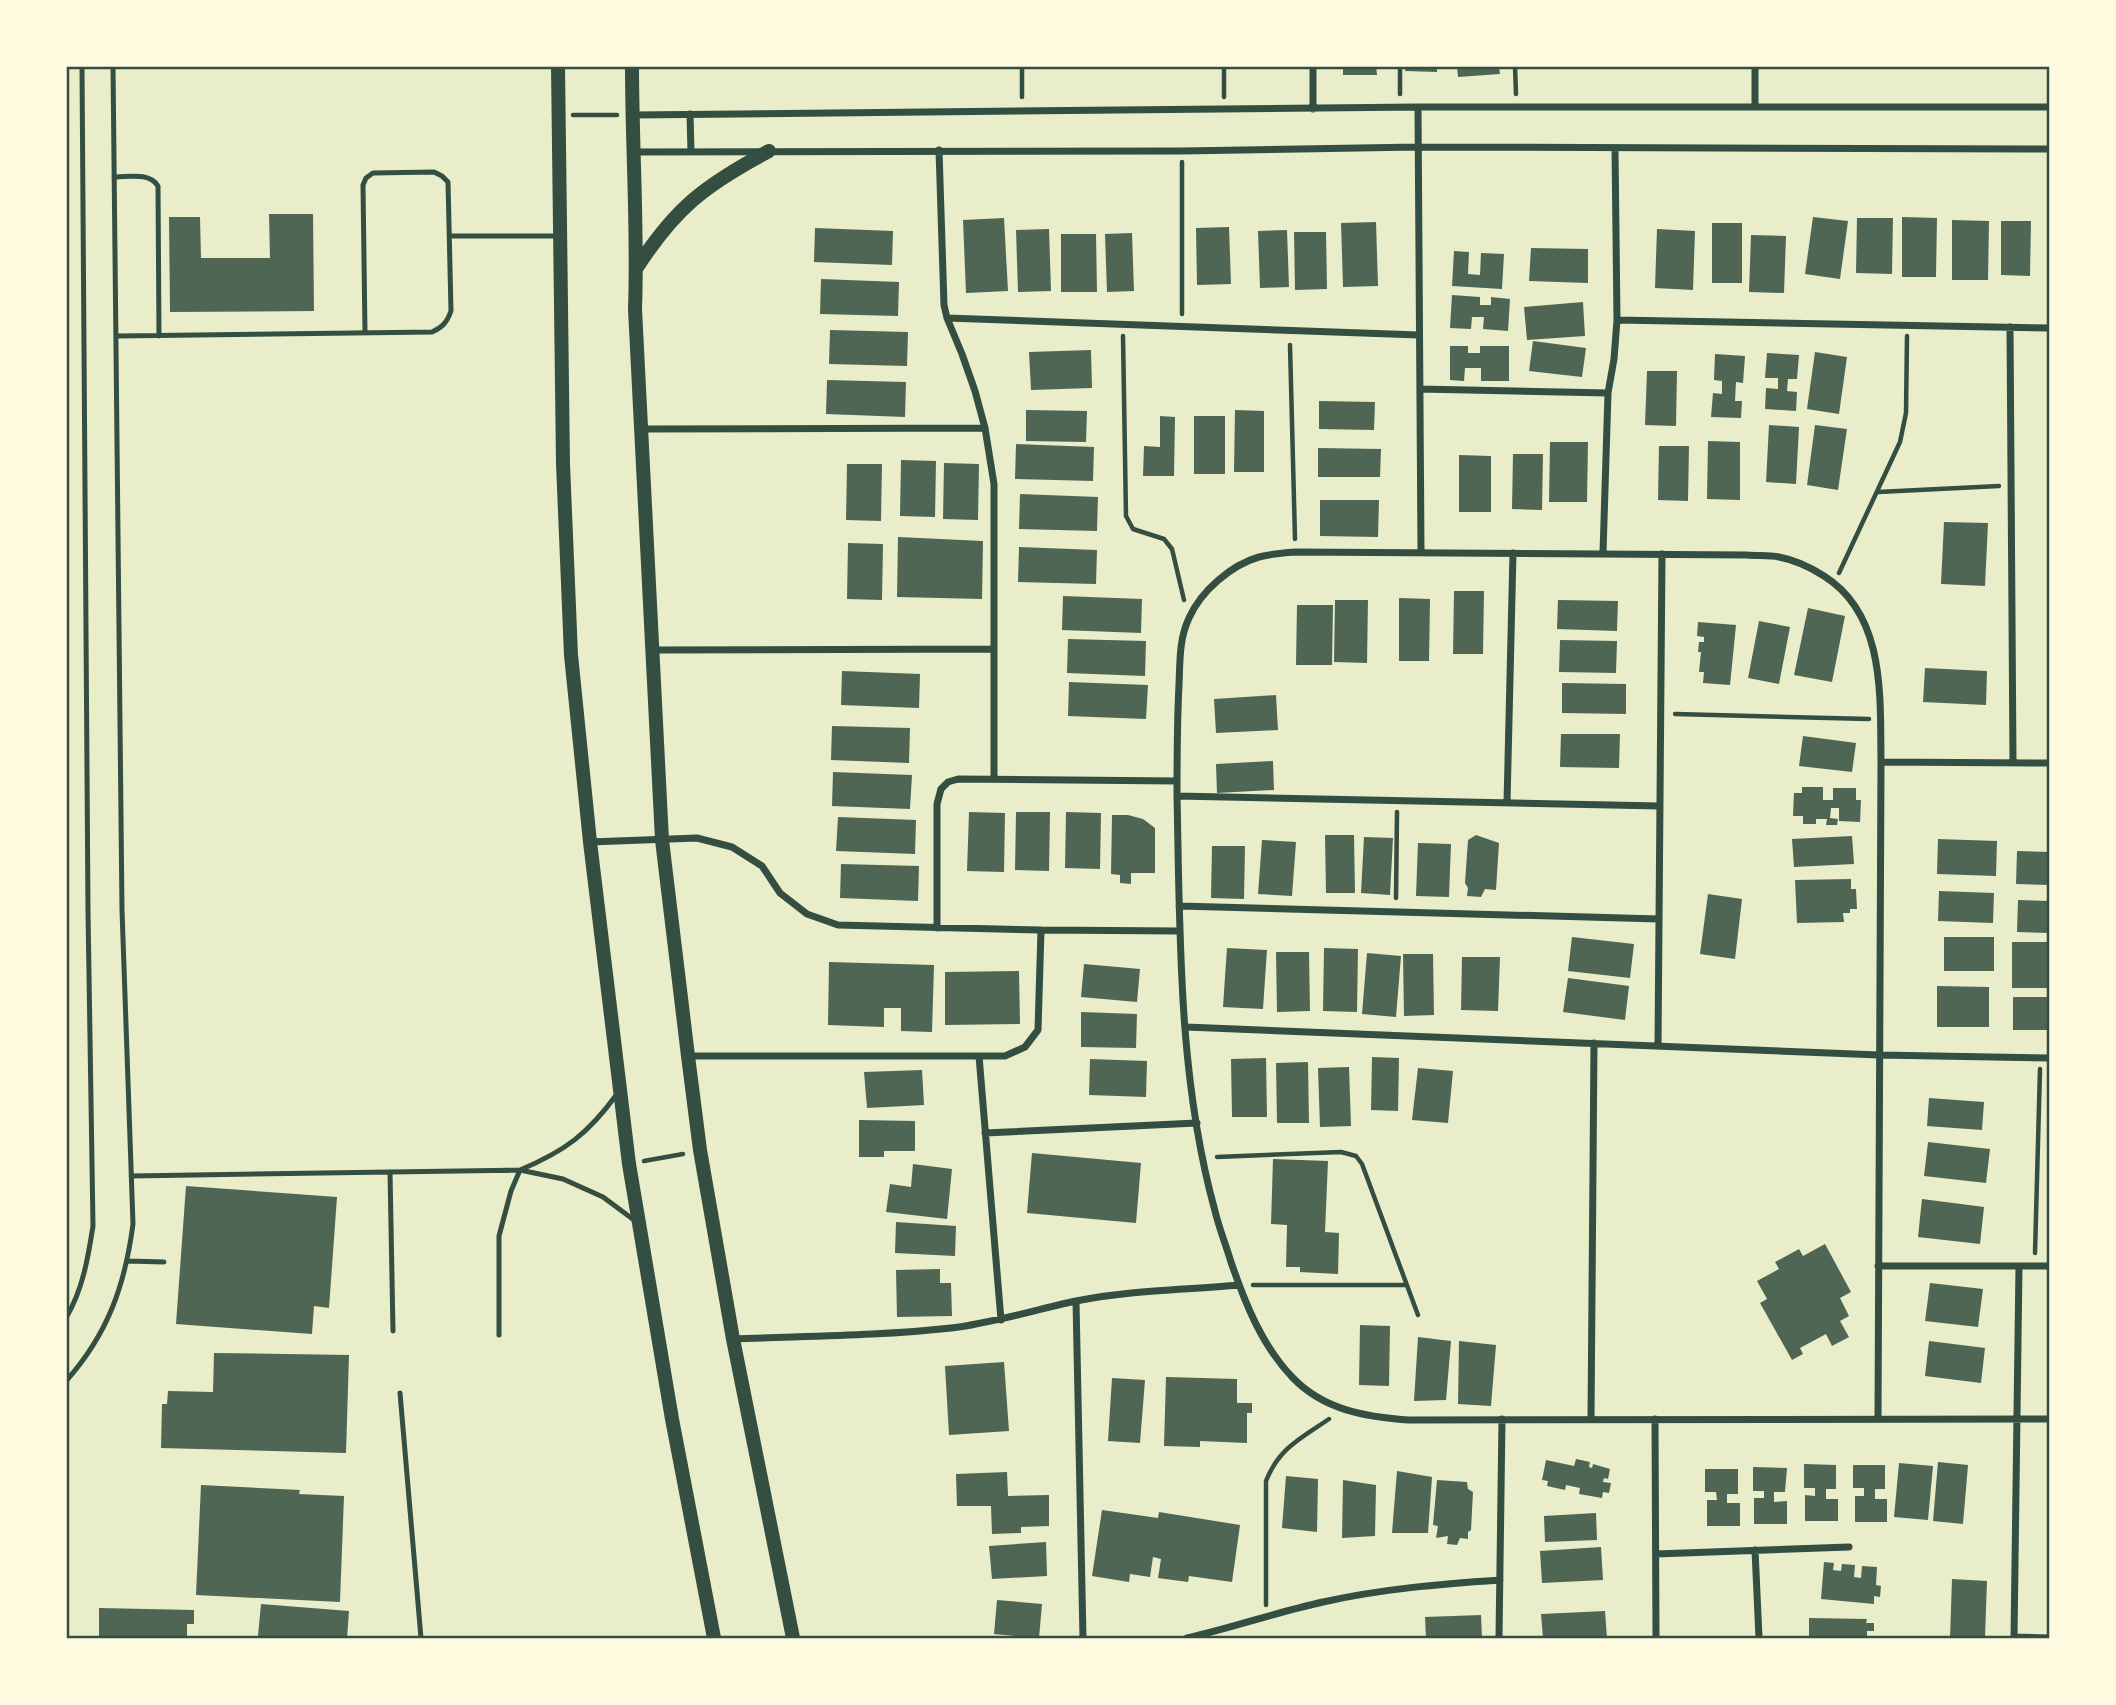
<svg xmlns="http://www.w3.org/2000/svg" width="2116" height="1705" viewBox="0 0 2116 1705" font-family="'Fira Sans Condensed',sans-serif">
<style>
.building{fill:#4f6655}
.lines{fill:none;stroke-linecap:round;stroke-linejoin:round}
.path{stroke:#344e41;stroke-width:4.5}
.service{stroke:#344e41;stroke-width:5}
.minor{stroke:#344e41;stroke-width:7}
.secondary{stroke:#344e41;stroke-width:14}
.neatline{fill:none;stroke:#344e41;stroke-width:2.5}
</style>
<rect width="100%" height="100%" fill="#e9edc9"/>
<path class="building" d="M1343,66H1376L1377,75H1343Z
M1406,66H1437V72L1405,71Z
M1457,66H1499L1500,74L1458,77Z
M269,214H313L314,311L170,312L169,217H200L201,258H270Z
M1813,217L1848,221L1840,279L1805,274Z
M1902,217L1937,218L1936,277H1902Z
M1004,218L1008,291L966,293L963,220Z
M1857,218H1893L1892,274L1856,273Z
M1952,220L1989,221L1988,280H1952Z
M2001,221H2031L2030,276L2001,275Z
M1376,222L1378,286L1343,287L1341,223Z
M1712,223H1742V283H1712Z
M1229,227L1231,284L1197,285L1196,228Z
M815,228L893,231L892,265L814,262Z
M1049,229L1051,291L1018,292L1016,230Z
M1657,229L1695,231L1693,290L1655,288Z
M1287,230L1289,287L1260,288L1258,231Z
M1294,232H1326L1327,289L1295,290Z
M1132,233L1134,291L1107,292L1105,234Z
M1061,234H1096L1097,292H1061Z
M1751,235L1786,236L1784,293L1749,292Z
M1531,248L1588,249V283L1529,281Z
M1454,251L1469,252L1468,274L1480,275L1481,253L1504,254L1502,289L1452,286Z
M821,279L899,282L898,316L820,314Z
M1452,295L1480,297V305H1491V297L1510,299L1508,331L1483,329L1484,317H1472L1471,329L1450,328Z
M1583,302L1585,336L1527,340L1524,307Z
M830,330L908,332L907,366L829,364Z
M1533,341L1586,348L1582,377L1529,371Z
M1450,346H1468V353H1480V346H1509V381H1481V368H1465L1464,381L1450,380Z
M1091,350L1092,388L1031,390L1029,352Z
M1815,352L1847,357L1839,414L1807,409Z
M1767,353L1799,355L1797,379H1788L1787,391L1797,392L1796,411L1765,409L1766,388L1778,389V378H1765Z
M1715,354L1745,356L1743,383L1736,382L1735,401H1742L1741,418L1711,417L1713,393L1722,394V381L1714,380Z
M1647,371H1677L1676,426L1645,425Z
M827,380L906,382L905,417L826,414Z
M1319,401L1375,402L1374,430L1319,429Z
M1026,410L1087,411L1086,442L1026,441Z
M1235,410L1264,411V472H1234Z
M1160,416L1175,417L1174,476H1143L1144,446L1160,447Z
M1194,416H1225V474H1194Z
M1769,425L1799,427L1796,484L1766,482Z
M1815,425L1847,429L1838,490L1807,485Z
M1708,441L1740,442V500L1707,499Z
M1550,442H1588L1587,502H1549Z
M1016,444L1094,447L1093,481L1015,479Z
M1659,446H1689L1688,501L1658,500Z
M1318,448L1381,449L1380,477H1318Z
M1513,454H1543L1542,510L1512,509Z
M1459,455L1491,456V512H1459Z
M901,460L936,461L935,517L900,516Z
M944,463L979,464L978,520L943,519Z
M847,464H882L881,521L846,520Z
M1020,494L1098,497L1097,531L1019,529Z
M1320,500H1379L1378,537L1320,536Z
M1944,522L1988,523L1985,586L1941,584Z
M898,537L983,541L982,599L897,597Z
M848,543L883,544L882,600L847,599Z
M1019,547L1097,550L1096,584L1018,582Z
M1454,591H1484L1483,654H1453Z
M1063,596L1142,599L1141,633L1062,630Z
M1399,598L1430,599L1429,661H1399Z
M1335,600H1368L1367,663L1334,662Z
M1558,600L1618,601L1617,631L1557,629Z
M1297,605H1333L1332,665H1296Z
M1808,608L1845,616L1832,682L1794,675Z
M1759,621L1790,627L1779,684L1748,678Z
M1698,622L1736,625L1730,685L1703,683L1704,672H1699L1701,652H1698L1699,642H1704V637L1697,636Z
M1068,639L1146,641L1145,676L1067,673Z
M1560,640L1617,641L1616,673L1559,672Z
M1925,668L1987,671L1986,705L1923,702Z
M842,671L920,674L919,708L841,705Z
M1069,682L1148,685L1146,719L1068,716Z
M1562,683L1626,684V714L1562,713Z
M1276,695L1278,730L1216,733L1214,699Z
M832,726L910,728L909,763L831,760Z
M1561,734H1620L1619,768L1560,767Z
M1803,736L1856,743L1852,772L1799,766Z
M1273,761L1274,790L1217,793L1216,764Z
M833,772L912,775L910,809L832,806Z
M1802,787H1823V800H1833V788H1856V800H1861L1860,822L1839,821V808H1831L1830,818L1838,819L1837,825H1826L1827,819H1816V824H1803V816H1793L1794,793H1802Z
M969,812L1005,813L1004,872L967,871Z
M1016,812H1050L1049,871L1015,870Z
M1066,812L1101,813L1100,869L1065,868Z
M1112,815H1128L1143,819L1155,828V873H1131V884L1120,883V875L1111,874Z
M838,817L916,820L915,854L836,851Z
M1325,835H1354L1355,893H1326Z
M1476,835L1499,843L1496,890L1485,889L1481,897L1467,896L1468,888L1465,883L1468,840Z
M1852,836L1854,864L1794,867L1792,839Z
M1364,837L1393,838L1390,895L1361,893Z
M1938,839L1997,841L1996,876L1937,874Z
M1262,840L1296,842L1292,896L1258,894Z
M1418,843L1451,844L1449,897L1416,896Z
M1212,846H1245L1244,899L1211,898Z
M2017,851L2050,852V885L2016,884Z
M841,864L919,866L918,901L840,898Z
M1851,879V889H1856L1857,909H1850V913H1843L1844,922L1797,923L1795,880Z
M1939,891L1994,893L1993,923L1938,921Z
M1708,894L1742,899L1735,959L1700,954Z
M2018,900L2050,901V933L2017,932Z
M1572,937L1634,944L1630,978L1568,971Z
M1944,937H1994V971H1944Z
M2012,942H2050V988H2012Z
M1227,948L1267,950L1263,1009L1223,1007Z
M1324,948L1358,949L1357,1012L1323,1011Z
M1276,952H1309L1310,1011L1277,1012Z
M1367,953L1401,956L1396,1017L1362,1014Z
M1403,954H1433L1434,1015L1404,1016Z
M1462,957H1500L1498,1011L1461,1010Z
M829,962L934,965L932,1032L901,1031V1008H884V1027L828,1025Z
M1084,964L1140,969L1137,1002L1081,997Z
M1019,971L1020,1024L945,1025V972Z
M1568,978L1629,986L1625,1020L1563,1012Z
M1937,986L1989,987V1027H1937Z
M2013,997H2050V1030H2013Z
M1081,1012L1137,1014L1136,1048L1081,1047Z
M1372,1057L1399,1058L1398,1111L1371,1110Z
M1266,1058L1267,1117H1232L1231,1059Z
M1090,1059L1147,1061L1146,1097L1089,1095Z
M1308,1062L1309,1123H1277L1276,1063Z
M1349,1067L1351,1126L1320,1127L1318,1068Z
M1418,1068L1453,1071L1448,1123L1412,1120Z
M922,1070L924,1105L867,1108L864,1072Z
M1929,1098L1984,1102L1982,1130L1927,1126Z
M859,1120L915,1121V1151H884V1157H859Z
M1928,1142L1990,1149L1986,1183L1924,1176Z
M1032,1153L1141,1163L1136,1223L1027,1213Z
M1273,1159L1328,1161L1325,1232L1339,1233L1338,1274L1300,1272V1267H1286L1287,1225L1271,1224Z
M913,1164L952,1169L947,1219L886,1212L890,1184L911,1187Z
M186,1186L337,1197L329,1308L314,1306L312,1334L176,1324Z
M1922,1199L1984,1207L1980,1244L1918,1237Z
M896,1222L956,1226L955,1256L895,1253Z
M1825,1244L1851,1292L1840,1298L1849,1316L1840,1321L1849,1337L1832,1346L1826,1334L1800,1348L1803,1354L1792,1360L1760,1303L1767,1299L1757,1281L1779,1269L1775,1262L1799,1249L1803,1256Z
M940,1269V1283H951L952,1316L897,1317L896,1270Z
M1930,1283L1983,1289L1978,1327L1925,1321Z
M1360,1325L1390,1326L1389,1386L1359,1385Z
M1418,1337L1451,1341L1446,1400L1414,1401Z
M1459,1341L1496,1345L1491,1406L1458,1404Z
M1929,1341L1985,1348L1981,1383L1925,1376Z
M214,1353L349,1355L346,1453L161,1448L162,1404H167L168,1391L213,1392Z
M1004,1362L1009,1431L949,1435L945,1366Z
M1166,1377L1237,1379V1403H1252V1413H1247V1443L1200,1441V1447L1164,1446Z
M1112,1378L1145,1380L1140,1443L1108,1441Z
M1576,1459L1590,1462L1589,1467L1592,1468L1593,1464L1610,1469L1608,1479L1604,1478L1603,1482L1611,1483L1609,1493L1603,1492L1602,1498L1579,1494L1580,1488L1566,1485L1565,1490L1547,1486L1548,1481L1542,1480L1546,1460L1574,1466Z
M1938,1462L1968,1465L1963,1524L1933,1521Z
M1899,1463L1933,1466L1928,1520L1894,1517Z
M1804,1464L1836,1465V1489H1826V1499H1838V1521H1805V1495L1815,1496V1488H1804Z
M1853,1465H1885V1489H1875V1499H1887V1522H1855V1496H1864V1488H1853Z
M1753,1467L1787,1468L1785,1492H1774V1502L1787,1501V1524H1754V1498H1764V1491H1753Z
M1705,1469H1738V1494H1727V1503H1740V1526H1707V1500H1717L1716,1492H1705Z
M1397,1471L1432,1477L1428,1533H1392Z
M1007,1472L1008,1496L1049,1495V1526L1021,1527V1533L992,1534L991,1506H957L956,1474Z
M1286,1476L1318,1479L1317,1532L1282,1528Z
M1343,1480L1376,1485L1375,1536L1342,1538Z
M1437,1480L1467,1482L1468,1489L1473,1492L1471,1530L1468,1532V1539L1460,1538L1457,1545L1447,1544L1448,1536L1436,1538L1438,1526L1433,1525Z
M201,1485L300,1490L299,1494L344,1496L340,1602L196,1595Z
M1102,1510L1158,1518L1159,1512L1240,1525L1232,1582L1189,1576L1188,1582L1158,1578L1161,1559L1153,1557L1150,1577L1130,1574L1129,1582L1092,1576Z
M1596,1513L1597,1540L1545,1542L1544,1516Z
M1046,1542L1047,1576L992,1579L989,1546Z
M1601,1547L1603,1580L1542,1583L1540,1551Z
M1824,1562L1834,1563L1833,1570L1841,1571L1842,1564L1855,1565L1854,1577L1861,1578L1862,1566L1877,1567L1876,1585L1881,1586L1880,1597L1874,1596V1604L1821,1599Z
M1952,1579L1987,1581L1985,1638H1950Z
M997,1600L1042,1604L1039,1638L994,1634Z
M261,1604L349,1611L347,1638H295L258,1636Z
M99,1608L194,1610V1624H187V1638H99Z
M1605,1611L1607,1638H1543L1541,1614Z
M1481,1615L1482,1638H1426L1425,1617Z
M1809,1618L1867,1619L1866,1623H1874V1631H1867V1638H1809Z"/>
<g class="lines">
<path class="path" d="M1515,66L1516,94
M1400,94V66
M1022,97V66
M1224,97V66
M573,115H617
M1182,314V162
M1123,336L1126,516L1133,529L1164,539L1172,549L1184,600
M1290,345L1295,539
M1878,492L1999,486
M1839,573L1900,442L1906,413L1907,336
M1675,714L1869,719
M1396,898L1397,812
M1217,1157L1341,1152L1356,1156L1362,1164L1418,1315
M644,1161L683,1154
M2035,1253L2040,1069
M1253,1285H1406
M1266,1605V1481C1279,1448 1301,1438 1329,1419"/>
<path class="service" d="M114,177C129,177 149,172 158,186L159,336
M450,236H559
M117,336L432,332C443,327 447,322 451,311L448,182L442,176L434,172L373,173L366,178L363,185L365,333
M390,1172L393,1331
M131,1176L520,1170L563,1179L603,1197L634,1220
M128,1261L164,1262
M66,1318C83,1289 88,1258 93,1226L88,912L82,66
M499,1335V1236L511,1191L520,1170C565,1151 588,1134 617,1094
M66,1381C108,1334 125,1285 133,1224L122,910L113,66
M400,1393L421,1638"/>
<path class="minor" d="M1755,106V66
M1418,107L1421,552
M1313,109V66
M690,114L691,152
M633,115L1418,107H2050
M939,150L944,305L947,318L962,354L975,391L985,428L994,484V778
M633,152L1182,151L1418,147L2050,149
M947,318L1419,335
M1617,320L2050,328
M2010,327L2013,762
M1420,389L1608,393
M640,429L985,428
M1603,553L1608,393L1614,359L1617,320L1615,149
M651,650L994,649
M1881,762L2050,763
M1177,796L1660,806
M1507,803L1513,553
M590,842L697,838L732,847L762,866L780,893L807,914L838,925L1041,930L1180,931
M1179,906L1659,919
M937,928V804L941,789L948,782L958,779L1177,781
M1186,1027L1879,1055L2050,1058
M1658,1046L1662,554
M688,1056H1005L1025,1047L1038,1030L1041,930
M979,1056L1001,1320
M985,1133L1197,1123
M1878,1266H2050
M1076,1301L1083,1638
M733,1339C806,1336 879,1336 951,1328C993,1323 1034,1310 1076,1301C1129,1290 1185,1290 1239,1285
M1591,1419L1594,1043
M1655,1419L1656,1638
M1878,1419L1881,762C1880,697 1886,615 1824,576C1810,567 1795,560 1779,557C1769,555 1758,556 1747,555L1295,552C1284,553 1270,554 1259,557C1231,565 1201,591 1189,618C1179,639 1180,662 1179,685C1177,722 1177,759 1177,796C1180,933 1178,1078 1215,1211C1219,1228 1226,1245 1231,1262C1245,1303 1262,1346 1293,1378C1324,1410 1366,1417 1408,1420L2050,1419
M1755,1550L1759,1638
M1656,1554L1849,1547
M2014,1637L2050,1638
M1187,1638C1232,1628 1277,1612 1323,1602C1381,1589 1440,1584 1500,1580
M1499,1638L1502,1419
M2014,1638L2019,1266"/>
<path class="secondary" d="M558,66L563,464L571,655L590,842L629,1164L672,1419L714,1638
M632,66C632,147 638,229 635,309L662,840L688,1056L700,1150L733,1339L793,1638
M636,269C675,208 705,185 769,151"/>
</g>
<rect width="2116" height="1705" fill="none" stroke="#fefae0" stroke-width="136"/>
<rect x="68" y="68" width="1980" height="1569" class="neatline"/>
</svg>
